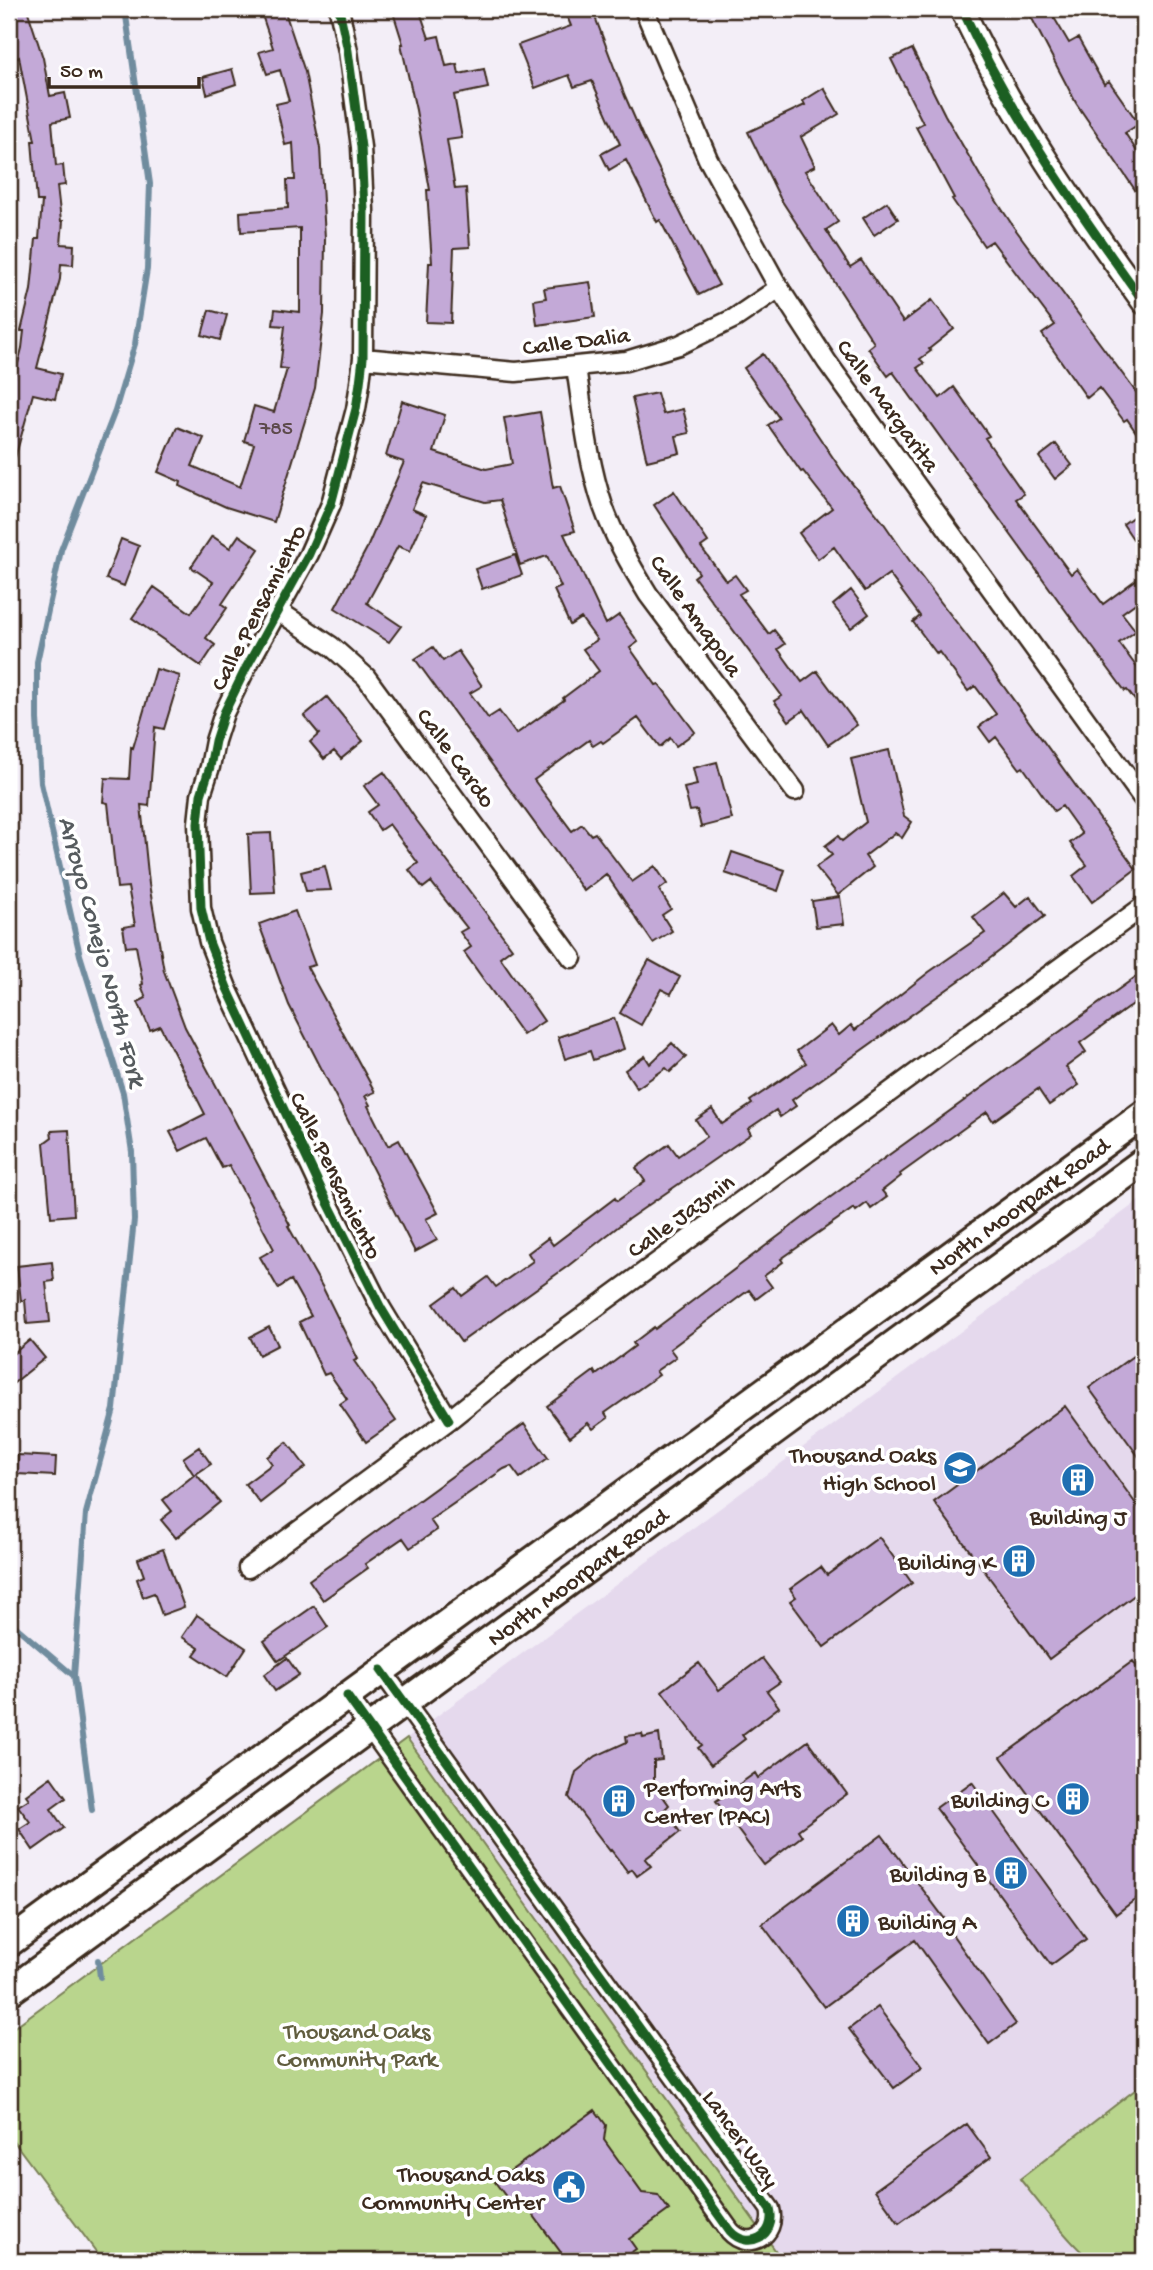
<svg xmlns="http://www.w3.org/2000/svg" width="1153" height="2270" viewBox="0 0 1153 2270" font-family="'Gochi Hand',sans-serif">
<style>
.built{fill:#e5d9ed}
.green{fill:#b9d58d;stroke:#7a8056;stroke-width:2}
.lines{fill:none;stroke-linecap:round;stroke-linejoin:round}
.stream{stroke:#708c9e;stroke-width:6}
.building{fill:#c3a9d7;stroke:#3b2a1e;stroke-width:2}
.minor-casing{stroke:#3b2a1e;stroke-width:23}
.tertiary-casing{stroke:#3b2a1e;stroke-width:28}
.secondary-casing{stroke:#3b2a1e;stroke-width:32}
.minor{stroke:#fff;stroke-width:18}
.tertiary{stroke:#fff;stroke-width:23}
.secondary{stroke:#fff;stroke-width:26}
.cycleway-casing{stroke:#fff;stroke-width:13}
.cycleway{stroke:#1b5e20;stroke-width:9}
.labels{text-anchor:middle;stroke-width:7;stroke-linejoin:round;paint-order:stroke}
.number-label{font-size:21px;fill:#5d4a4c}
.street-label{font-size:24px;fill:#3b2a1e;stroke:#fff}
.poi-label{font-size:24px;fill:#3b2a1e;stroke:#fff;text-anchor:end}
.park-label{font-size:24px;fill:#615d3f;stroke:#fff}
.water-label{font-size:26px;font-style:italic;fill:#565b5e;stroke:#fff}
</style>
<rect width="100%" height="100%" fill="#f3eef7"/>
<filter id="ink" filterUnits="userSpaceOnUse"><feTurbulence type="fractalNoise" baseFrequency=".0143" numOctaves="2"/><feDisplacementMap in="SourceGraphic" scale="14" xChannelSelector="R" yChannelSelector="G"/><feConvolveMatrix kernelMatrix="1 2 1 2 8 2 1 2 1" color-interpolation-filters="sRGB"/></filter>
<g filter="url(#ink)">
<path class="built" d="M1144,1197V2261H783L407,1738Z"/>
<path class="green" d="M407,1738L783,2261H103L9,2135V2031Z
M1144,2083V2261C1134,2261 1102,2264 1094,2261C1078,2255 1033,2195 1020,2179Z"/>
<g class="lines">
<path class="stream" d="M9,1621L74,1676
M92,1810L74,1676L86,1513L114,1409L134,1220L132,1152L123,1093L80,955L41,783L37,719V662L61,550L115,411L135,344L147,269L150,184L125,9
M98,1960L100,1977"/>
</g>
<path class="building" d="M9,9H27L43,58L50,96L65,93L70,118L52,122L56,166L63,165L65,185L57,186L61,221H63L61,244L74,245L73,265L61,264L60,279L37,368L61,374L55,399L33,394L13,465H9V399L22,348L24,331H21L31,290L36,239H39L42,201H37L32,141H35L19,57L15,59L9,39Z
M260,9H284L305,72L320,148L325,238L324,314L315,388L274,522L226,507L180,486L181,482L158,472L177,427L204,438L192,466L240,487L254,444L244,441L254,406L274,412L287,369L280,368L285,326L273,325L275,309L300,312V228L241,232L240,212L288,208L287,180H295L293,143L285,145L276,104L289,101L280,70L267,74L259,52L273,48Z
M392,9H419L429,38L439,36L446,66L457,64L459,74L484,69L488,88L454,95L462,138L447,140L455,189L466,188L470,247L454,248L451,323L426,322L429,263H432L427,190H430L416,110L401,44H403Z
M564,9H592L625,96L643,137L690,232L719,285L699,295L660,220L657,222L626,160L609,170L601,154L620,144L592,81L574,87L569,75L535,88L518,45L571,26Z
M1027,9H1049L1069,43L1078,38L1104,84L1109,81L1139,124L1125,133L1144,162V203L1076,103Z
M912,49L945,115L982,179L1013,226L1144,403V444L1127,419L1124,421L1099,388L1087,398L1042,334L1055,325L992,241L984,246L952,199L954,198L916,127L923,123L891,59Z
M232,69L236,84L207,94L203,77Z
M824,88L839,114L801,137L815,166L805,171L838,222L826,230L850,267L861,260L903,322L932,300L954,329L929,349L931,351L920,359L924,363L917,368L940,398L954,387L989,436L985,438L1024,494L1016,499L1071,574L1077,569L1103,604L1137,579L1144,590V597L1122,613L1136,631L1119,643L1144,677V712L1127,690L1125,691L1082,633L893,372L888,376L868,348L874,343L780,198L748,132L805,105L803,101Z
M887,202L898,219L874,235L863,218Z
M590,282L595,317L537,325L534,300L546,298L544,288Z
M209,310L227,315L220,340L202,335Z
M763,354L842,471L883,522L916,570L970,640L1136,869L1092,902L1073,876L1087,865L1070,843L1082,834L1062,806L1054,811L1023,767L1020,769L996,737L990,742L979,727L996,714L975,686L968,691L939,652L937,654L913,622L920,616L889,574L865,591L834,547L818,559L799,533L832,508L803,471L801,472L768,425L779,418L744,368Z
M657,393L663,414L683,409L689,433L676,436L680,453L647,461L632,398Z
M402,401L445,415L434,452L486,469L512,464L504,418L540,412L553,488L560,486L575,531L564,534L606,624L619,615L638,642L630,648L656,685L659,684L695,732L676,746L670,738L660,747L638,718L603,743L601,741L593,746L589,740L534,780L572,831L582,824L591,835L595,833L632,882L655,866L667,884L659,890L671,909L662,915L672,931L653,943L606,874L584,891L415,659L433,647L443,661L458,651L482,686L470,693L488,718L499,711L516,734L564,700L563,698L599,671L583,649L597,640L581,618L570,625L554,590L561,587L547,556L520,565L500,500L485,502L423,483L412,509L426,515L410,551L398,546L367,603L401,626L389,642L335,608L367,548L404,462L386,456Z
M1056,444L1072,465L1055,479L1039,457Z
M674,491L708,542L701,547L726,581L735,575L746,590L739,594L769,634L774,630L785,644L778,649L802,682L817,671L857,725L828,745L804,710L789,721L774,701L782,696L694,577L699,573L654,505Z
M1144,509V532L1133,539L1123,524Z
M239,535L259,549L222,604L227,608L206,638L215,645L201,666L132,618L154,587L191,613L213,582L191,567L212,536L230,548Z
M121,539L139,546L124,586L106,579Z
M515,555L522,575L482,589L475,569Z
M851,590L869,614L851,628L833,605Z
M156,669L180,676L164,729L155,727L149,806L141,805L149,884L164,971L185,1027L290,1225L288,1226L323,1288L358,1359L354,1361L396,1421L366,1442L340,1404L347,1399L329,1373L324,1375L299,1322L311,1316L291,1280L278,1288L260,1257L274,1249L229,1165L222,1168L206,1138L180,1151L170,1132L205,1114L160,1026L150,1030L138,1002L146,998L141,985L143,984L136,946L126,947L123,927L135,925L128,887L117,888L108,803L103,802L105,778L129,779L131,747L133,748Z
M327,697L363,741L341,759L334,751L324,759L310,742L319,734L304,716Z
M889,750L904,816L912,822L902,838L895,833L865,856L873,867L838,895L816,867L832,855L825,846L838,836L842,841L866,822L851,759Z
M717,762L732,819L701,827L697,810L690,811L684,788L697,785L693,768Z
M384,772L417,821L512,948L500,957L544,1021L523,1035L464,952L471,947L460,932L467,928L431,882L423,888L409,870L418,863L389,824L380,830L368,812L378,805L364,786Z
M271,833L275,892L251,893L248,834Z
M732,852L785,870L778,891L725,873Z
M325,866L331,890L306,891L301,872Z
M1004,893L1016,907L1030,896L1045,916L984,963L792,1100L796,1106L780,1117L776,1110L748,1129L751,1134L624,1222L568,1266L461,1342L434,1304L456,1288L462,1296L488,1277L496,1287L533,1261L528,1253L548,1238L553,1245L615,1198L617,1201L645,1181L636,1168L669,1144L678,1156L707,1136L696,1120L712,1109L722,1124L752,1104L750,1101L806,1063L797,1051L831,1025L839,1035L851,1025L855,1030L929,972L985,933L973,917Z
M840,897L844,924L816,927L812,901Z
M295,911L315,965L307,967L375,1092L365,1096L370,1105L368,1106L388,1146L399,1140L438,1213L426,1219L437,1240L415,1252L289,1005L259,924Z
M649,960L680,977L671,994L661,989L641,1025L620,1013Z
M1144,971V996L1080,1043L1086,1052L1066,1067L1079,1085L1049,1105L1038,1089L993,1121L987,1112L978,1118L900,1174L901,1176L882,1191L887,1197L871,1209L867,1203L856,1211L854,1208L781,1259L783,1262L764,1276L772,1287L756,1299L749,1290L738,1298L670,1349L676,1357L656,1371L659,1375L605,1413L608,1418L593,1429L588,1423L570,1437L547,1406L594,1371L596,1375L635,1346L633,1343L654,1327L655,1329L832,1196Z
M614,1018L624,1049L593,1060L590,1051L565,1059L558,1037Z
M672,1043L686,1057L670,1072L666,1068L637,1088L625,1070L645,1056L650,1064Z
M69,1130L74,1215L51,1217L44,1143L52,1137L51,1131Z
M52,1262L54,1281L46,1282L50,1322L27,1324L25,1300L21,1301L17,1266Z
M269,1327L278,1345L259,1355L250,1337Z
M30,1340L45,1358L9,1387V1357Z
M1144,1348V1464L1089,1388Z
M1065,1406L1144,1515V1588L1049,1659L934,1502Z
M524,1424L548,1458L520,1478L511,1466L504,1469L430,1520L437,1530L410,1548L403,1538L365,1564L368,1568L323,1600L309,1580Z
M287,1442L306,1467L260,1503L245,1484L272,1464L267,1457Z
M199,1447L211,1464L196,1474L220,1502L176,1538L161,1520L172,1511L163,1500L194,1475L183,1458Z
M18,1455L56,1457L55,1476L17,1474Z
M879,1537L912,1583L824,1647L790,1601L796,1597L790,1589L821,1567L827,1575Z
M163,1549L184,1607L162,1615L154,1593L143,1597L137,1579L144,1576L138,1559Z
M314,1606L328,1627L278,1661L264,1641Z
M197,1615L246,1648L227,1677L194,1655L199,1648L182,1637Z
M287,1658L299,1675L275,1691L264,1675Z
M762,1658L780,1682L767,1691L779,1707L742,1735L745,1739L711,1765L698,1748L702,1745L662,1691L699,1663L719,1690Z
M1133,1661L1144,1677V1893L1116,1914L1001,1757Z
M642,1734L643,1738L659,1734L662,1760L654,1761V1784L669,1805L664,1810L680,1832L645,1859L651,1866L637,1876L632,1869L628,1872L611,1850L610,1851L569,1797L576,1772L596,1756L627,1742L626,1736Z
M808,1741L847,1794L798,1830L802,1836L764,1865L716,1801L755,1773L758,1778Z
M51,1777L66,1798L51,1809L64,1828L33,1850L19,1829L30,1822L18,1806L29,1799L26,1795Z
M972,1782L1086,1939L1051,1965L936,1808Z
M882,1835L944,1918L942,1920L1016,2024L989,2044L915,1940L824,2007L762,1924Z
M878,2007L923,2067L894,2088L849,2029Z
M595,2110L606,2125L604,2140L642,2193L658,2195L669,2210L629,2239L636,2249L618,2261H560L562,2254L523,2201L507,2198L495,2182Z
M967,2124L991,2157L899,2223L875,2190Z"/>
<g class="lines">
<g class="minor-casing">
<path id="minor" d="M339,9L348,51L361,147L364,210L363,358L360,383L356,409L331,504L309,554L246,668L224,713L215,741L210,767L201,795L198,823L201,908L209,942L227,988L324,1195L381,1308L449,1420
M644,9L708,159L779,288L827,362L1144,800
M363,358L516,372L626,361L679,345L735,318L779,288
M576,367C583,413 588,462 603,506C614,537 631,566 648,594L795,791
M277,610L331,646L366,677L572,958
M248,1568L449,1420L524,1360L1144,906
M347,1696L730,2231C748,2251 777,2236 770,2209L381,1670"/>
</g>
<g class="tertiary-casing">
<path id="tertiary" d="M962,9C1011,115 1076,208 1144,302"/>
</g>
<g class="secondary-casing">
<g id="secondary">
<path id="s1" d="M9,1943L1144,1114"/>
<path id="s2" d="M9,1992L1144,1161"/>
</g>
</g>
<use href="#minor" class="minor"/>
<use href="#tertiary" class="tertiary"/>
<use href="#secondary" class="secondary"/>
<g class="cycleway-casing">
<path id="cycleway" d="M339,9L348,51L361,147L364,210L363,358L360,383L356,409L331,504L309,554L246,668L224,713L215,741L210,767L201,795L198,823L201,908L209,942L227,988L324,1195L381,1308L449,1420
M962,9C1011,115 1076,208 1144,302
M347,1696L730,2231C748,2251 777,2236 770,2209L381,1670"/>
</g>
<use href="#cycleway" class="cycleway"/>
</g>
</g>
<defs>
<g id="school-disc" transform="scale(1.75)"><circle r="9.5" fill="#1f6fb2" stroke="#fff"/><path d="M0-5L7-2L0 1L-7-2ZM-4 1L0 2.5L4 1V4Q0 6-4 4Z" fill="#fff"/></g>
<g id="building-disc" transform="scale(1.75)"><circle r="9.5" fill="#1f6fb2" stroke="#fff"/><path d="M-4-6H4V6H1V3H-1V6H-4ZM-2.5-4.3h1.7v1.8h-1.7ZM.8-4.3h1.7v1.8H.8ZM-2.5-1h1.7V.8h-1.7ZM.8-1h1.7V.8H.8Z" fill="#fff"/></g>
<g id="civic-disc" transform="scale(1.75)"><circle r="9.5" fill="#1f6fb2" stroke="#fff"/><path d="M-.6-6.5H3V-4.5H.6V-3L4-1V1h2V6H-6V1h2V-1L-.6-3ZM-1.2 2.5V6h2.4V2.5Z" fill="#fff"/></g>
</defs>
<g fill-rule="evenodd">
<use href="#school-disc" x="960" y="1468"/>
<use href="#building-disc" x="1078" y="1480"/>
<use href="#building-disc" x="1019" y="1561"/>
<use href="#building-disc" x="1073" y="1799"/>
<use href="#building-disc" x="619" y="1801"/>
<use href="#building-disc" x="1011" y="1873"/>
<use href="#building-disc" x="853" y="1921"/>
<use href="#civic-disc" x="569" y="2187"/>
</g>
<g class="labels">
<g class="number-label">
<text x="276" y="434">785</text>
</g>
<g class="street-label">
<text transform="translate(576 340) rotate(-7)" y="8">Calle Dalia</text>
<text transform="translate(889 405) rotate(54)" y="8">Calle Margarita</text>
<text transform="translate(257 607) rotate(-63)" y="8">Calle Pensamiento</text>
<text transform="translate(697 615) rotate(55)" y="8">Calle Amapola</text>
<text transform="translate(457 757) rotate(54)" y="8">Calle Cardo</text>
<text transform="translate(337 1175) rotate(64)" y="8">Calle Pensamiento</text>
<text dy="8" stroke="none"><textPath href="#s1" startOffset="1250">North Moorpark Road</textPath></text>
<text transform="translate(680 1215) rotate(-36)" y="8">Calle Jazmin</text>
<text dy="8" stroke="none"><textPath href="#s2" startOffset="704">North Moorpark Road</textPath></text>
<text transform="translate(742 2138) rotate(54)" y="8">Lancer Way</text>
</g>
<g class="poi-label">
<text x="936" y="1462">Thousand Oaks<tspan x="936" dy="28">High School</tspan></text>
<text x="1078" y="1524" text-anchor="middle">Building J</text>
<text x="995" y="1569">Building K</text>
<text x="644" y="1795" text-anchor="start">Performing Arts<tspan x="644" dy="28">Center (PAC)</tspan></text>
<text x="1048" y="1807">Building C</text>
<text x="986" y="1881">Building B</text>
<text x="878" y="1929" text-anchor="start">Building A</text>
<text x="544" y="2181">Thousand Oaks<tspan x="544" dy="28">Community Center</tspan></text>
</g>
<g class="park-label">
<text x="357" y="2038">Thousand Oaks<tspan x="357" dy="28">Community Park</tspan></text>
</g>
<g class="water-label">
<text transform="translate(104 951) rotate(75)" y="9">Arroyo Conejo North Fork</text>
</g>
</g>
<rect width="1153" height="2270" fill="none" stroke="#fff" stroke-width="35"/>
<rect x="18" y="18" width="1118" height="2235" fill="none" stroke="#3b2a1e" stroke-width="2.5" filter="url(#ink)"/>
<path d="M49 77v10h150v-10" fill="none" stroke="#3b2a1e" stroke-width="3.5"/>
<text x="60" y="77" font-size="21" fill="#3b2a1e" stroke="#ffffff" stroke-width="5" paint-order="stroke">50 m</text>
</svg>
